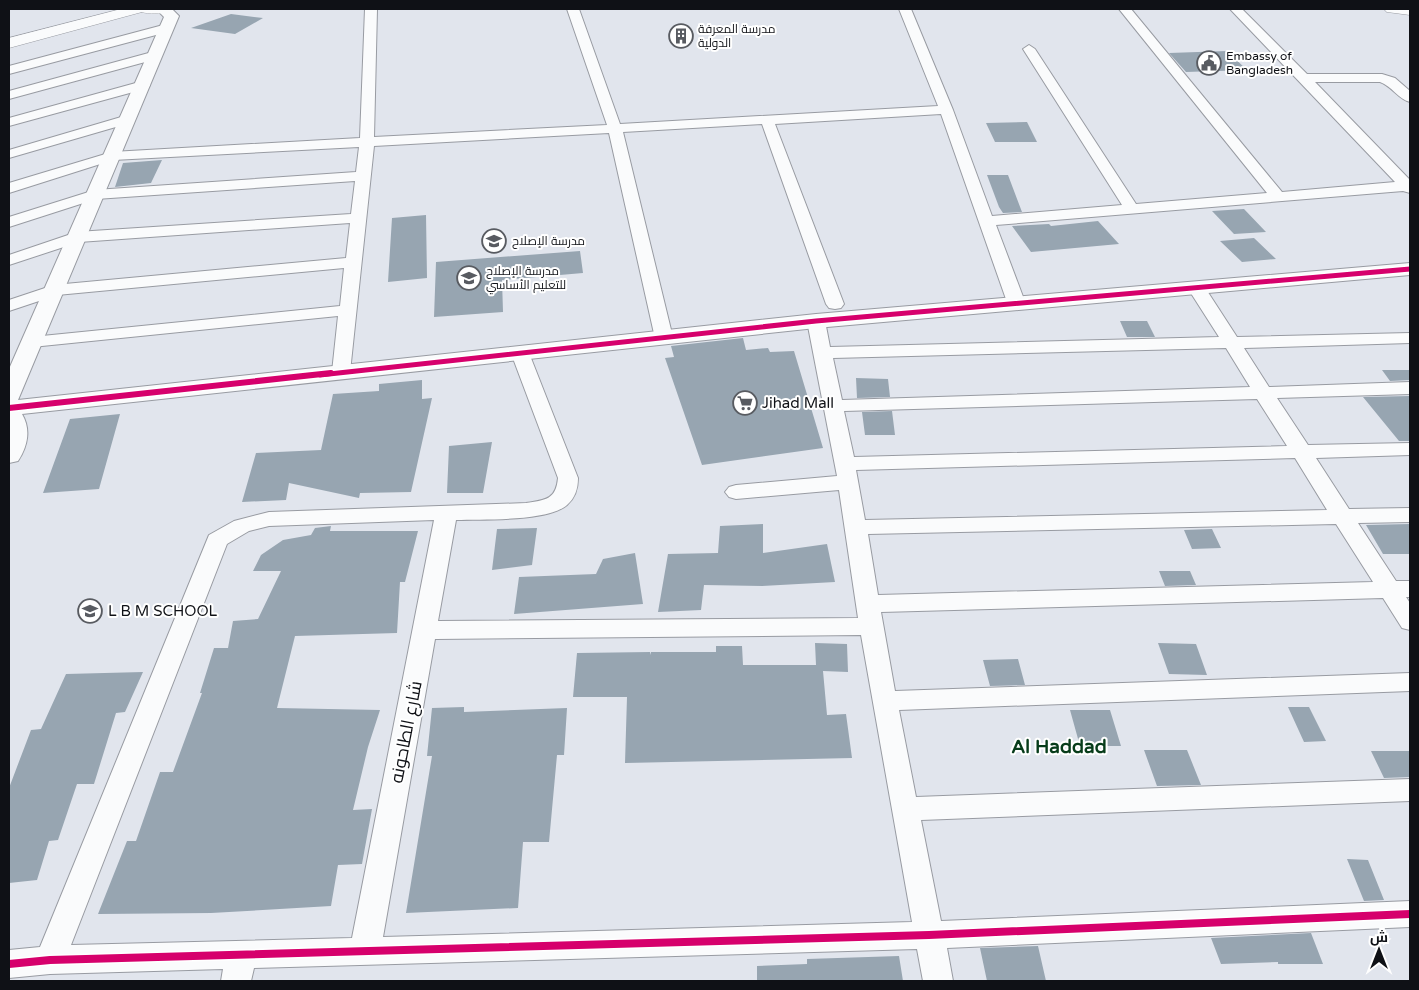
<svg xmlns="http://www.w3.org/2000/svg" width="1419" height="990" viewBox="0 0 1419 990" font-family="'Varela Round',Cairo,sans-serif">
<style>
.building{fill:#97a5b1}
.lines{fill:none;stroke-linecap:round;stroke-linejoin:round}
.minor-casing{stroke:#989ba2;stroke-width:2}
.tertiary-casing{stroke:#989ba2;stroke-width:2}
.secondary-casing{stroke:#989ba2;stroke-width:1}
.primary-casing{stroke:#989ba2;stroke-width:1}
.minor{fill:#fafbfc;fill-rule:evenodd}
.tertiary{fill:#fafbfc;fill-rule:evenodd}
.secondary{fill:#fafbfc;fill-rule:evenodd}
.primary{fill:#fafbfc;fill-rule:evenodd}
.cycleway-far2-casing{stroke:#fff;stroke-width:8}
.cycleway-far1-casing{stroke:#fff;stroke-width:9}
.cycleway-casing{stroke:#fff;stroke-width:11}
.cycleway-far2{stroke:#d6006c;stroke-width:5}
.cycleway-far1{stroke:#d6006c;stroke-width:6}
.cycleway{stroke:#d6006c;stroke-width:8}
.labels{text-anchor:middle;stroke-width:4;stroke-linejoin:round;paint-order:stroke}
.far-poi-label{font-size:12px;fill:#0f1116;stroke:#fff;text-anchor:start}
.poi-label{font-size:15px;fill:#0f1116;stroke:#fff;text-anchor:start}
.near-street-label{font-size:18px;fill:#0f1116;stroke:#fff}
.near-neighbourhood-label{font-size:19px;font-weight:bold;fill:#073c1a;stroke:#fff}
</style>
<rect width="100%" height="100%" fill="#e1e5ed"/>
<path class="building" d="M231,14L263,18L235,34L191,28Z
M1227,51L1247,70L1186,72L1169,53Z
M1027,122L1037,142H995L986,123Z
M162,160L151,183L115,187L123,163Z
M987,175H1008L1022,212L1003,213L999,207Z
M1244,209L1266,232L1234,234L1212,211Z
M426,215L427,278L388,282L392,218Z
M1098,221L1119,244L1031,252L1012,226L1049,224L1051,226Z
M1254,238L1276,259L1242,262L1220,241Z
M580,251L583,273L502,280L503,312L434,317L436,262Z
M1120,321H1147L1155,337H1127Z
M743,338L746,350L768,348L770,352L794,351L823,448L702,465L665,358L674,357L671,346Z
M1382,370H1410V380L1390,381Z
M856,378L888,379L890,397L857,398Z
M422,380V399L432,398L411,492L360,493L359,498L289,483L286,500L242,502L256,453L321,450L333,394L379,391V384Z
M1410,396V441H1399L1363,397Z
M892,411L895,435H865L862,412Z
M120,414L99,489L43,493L70,419Z
M492,442L483,493H447L449,446Z
M763,524V553L827,544L835,582L762,586L704,585L701,610L658,612L668,554L718,553L720,526Z
M1410,524V554H1383L1366,525Z
M331,526L330,531H418L405,582H400L397,633L295,636L277,708L380,710L368,747L353,810L372,809L362,864L338,865L331,906L211,913L98,914L127,841H136L160,772H173L202,693H200L214,648H228L233,621L258,619L281,571H253L261,555L283,540L311,535L315,528Z
M537,528L532,565L492,570L497,529Z
M1212,529L1221,548L1192,549L1184,530Z
M635,553L643,604L514,614L519,577L596,574L603,559Z
M1159,571H1190L1196,585L1165,586Z
M815,643L847,644L848,672L823,671L827,715L846,714L852,758L625,763L627,697H573L577,653L650,652L651,655V652H716V646H742L743,665H816Z
M1158,643L1196,644L1207,675L1169,674Z
M1018,659L1025,685L990,686L983,660Z
M143,672L125,712L116,713L94,784H77L58,840L49,841L37,880L9,883V788L31,730L41,729L66,674Z
M464,707V712L567,708L564,755H557L549,842H523L518,908L406,913L432,756H427L432,708Z
M1288,707H1309L1326,741L1304,742Z
M1070,710H1110L1121,746H1080Z
M1144,750H1187L1201,785L1157,786Z
M1371,751H1410V777L1384,778Z
M1347,859L1368,860L1384,900L1364,901Z
M1311,933L1323,964H1278V962L1221,964L1211,938Z
M1038,946L1046,981H987L980,948Z
M899,956L903,981H757V966L807,964V959Z"/>
<g class="lines">
<g class="minor-casing">
<path id="minor" d="M365,9H377L374,137L607,125L567,9H579L620,124L938,106L899,9H911L953,110L992,216L1122,205L1023,49L1029,45L1035,49L1136,204L1267,193L1119,9H1131L1282,192L1395,182L1230,9H1242L1307,74H1382L1395,78L1410,91V102C1398,99 1392,86 1380,82H1315L1410,180V193L1403,191L996,225L1025,302L1022,306L1016,307L1010,306L1007,302L941,114L775,124L844,304L841,308L835,309L829,308L826,304L762,124L623,132L673,338L670,342L664,343L658,342L655,338L609,133L374,146L350,372L348,376L341,378L334,376L332,372L338,316L32,347L26,346L23,342L26,338L32,337L340,306L344,268L57,295L9,311V300L54,285L346,258L350,223L79,242L9,265V255L77,232L351,214L355,181L96,199L9,227V217L95,190L356,172L359,147L113,160L9,193V183L112,152L360,138Z
M167,24L171,25L173,28L171,31L9,74V66Z
M156,51L162,55L160,58L9,99V91Z
M143,81L148,82L150,85L148,88L9,126V118Z
M128,115L133,116L135,119L133,122L9,158V150Z
M1196,282L1202,283L1237,337L1410,333V343L1244,348L1269,387L1410,382V394L1277,398L1308,445L1410,443V455L1316,458L1349,509L1410,508V522L1358,523L1396,581H1410V597H1406L1410,603V630L1402,628L1383,598L881,612L895,691L1410,673V691L899,710L916,797L1410,779V801L921,820L941,921L1410,901V927L947,948L953,981H923L917,949L254,968L251,981H221L223,969L50,974L9,978V950L40,947L209,535L234,521L269,512L526,503C545,500 556,500 558,478L511,353L513,349L520,347L527,349L529,353L578,478C578,489 575,498 567,505C547,522 482,519 456,520L438,621L858,618L839,490L736,499L729,497L725,492L729,487L736,485L837,476L807,321L810,317L816,316L822,317L825,321L830,347L1219,337L1187,287L1190,283ZM1226,348L1250,387L842,400L833,358ZM1257,399L1287,446L854,457L844,411ZM1295,458L1327,510L865,520L856,470ZM434,520L352,938L71,945L227,544L249,531L269,526ZM1336,524L1373,582L878,595L868,534ZM861,635L912,922L383,937L435,639Z"/>
</g>
<g class="tertiary-casing">
<path id="tertiary" d="M156,9H172L179,16L18,400L816,314L1410,263V275L816,328L22,414C31,429 28,446 18,461L9,463V369L164,17Z"/>
</g>
<g class="secondary-casing">
<path id="secondary" d="M121,9H145L142,12L9,48V38Z"/>
</g>
<g class="primary-casing">
<path id="primary" d="M138,9H172L169,12C160,14 150,14 141,12Z
M1384,9H1410V15L1387,12Z"/>
</g>
<use href="#minor" class="minor"/>
<use href="#tertiary" class="tertiary"/>
<use href="#secondary" class="secondary"/>
<use href="#primary" class="primary"/>
<g class="cycleway-far2-casing">
<path id="cycleway-far2" d="M320,375L816,321L1410,269"/>
</g>
<g class="cycleway-far1-casing">
<path id="cycleway-far1" d="M9,408L331,373"/>
</g>
<g class="cycleway-casing">
<path id="cycleway" d="M9,964L50,960L929,935L1410,914"/>
</g>
<use href="#cycleway-far2" class="cycleway-far2"/>
<use href="#cycleway-far1" class="cycleway-far1"/>
<use href="#cycleway" class="cycleway"/>
</g>
<defs>
<g id="building-ring" transform="scale(1.25)"><circle r="9.5" fill="#fff" stroke="#585b61" stroke-width="1.5"/><path d="M-4-6H4V6H1V3H-1V6H-4ZM-2.5-4.3h1.7v1.8h-1.7ZM.8-4.3h1.7v1.8H.8ZM-2.5-1h1.7V.8h-1.7ZM.8-1h1.7V.8H.8Z" fill="#585b61"/></g>
<g id="civic-ring" transform="scale(1.25)"><circle r="9.5" fill="#fff" stroke="#585b61" stroke-width="1.5"/><path d="M-.6-6.5H3V-4.5H.6V-3L4-1V1h2V6H-6V1h2V-1L-.6-3ZM-1.2 2.5V6h2.4V2.5Z" fill="#585b61"/></g>
<g id="school-ring" transform="scale(1.25)"><circle r="9.5" fill="#fff" stroke="#585b61" stroke-width="1.5"/><path d="M0-5L7-2L0 1L-7-2ZM-4 1L0 2.5L4 1V4Q0 6-4 4Z" fill="#585b61"/></g>
<g id="supermarket-ring" transform="scale(1.25)"><circle r="9.5" fill="#fff" stroke="#585b61" stroke-width="1.5"/><path d="M-6-5.5h2.5l.6 2H6L4.5 2H-2.5L-4.4-4H-6ZM-1.5 3.2a1.3 1.3 0 1 0 .1 0ZM3 3.2a1.3 1.3 0 1 0 .1 0Z" fill="#585b61"/></g>
</defs>
<g fill-rule="evenodd">
<use href="#building-ring" x="681" y="36"/>
<use href="#civic-ring" x="1209" y="63"/>
<use href="#school-ring" x="494" y="241"/>
<use href="#school-ring" x="469" y="278"/>
<use href="#supermarket-ring" x="745" y="403"/>
<use href="#school-ring" x="90" y="611"/>
</g>
<g class="labels">
<g class="far-poi-label">
<text x="698" y="33">مدرسة المعرفة<tspan x="698" dy="14">الدولية</tspan></text>
<text x="1226" y="60">Embassy of<tspan x="1226" dy="14">Bangladesh</tspan></text>
<text x="512" y="245">مدرسة الإصلاح</text>
<text x="486" y="275">مدرسة الإصلاح<tspan x="486" dy="14">للتعليم الأساسي</tspan></text>
</g>
<g class="poi-label">
<text x="762" y="408">Jihad Mall</text>
<text x="108" y="616">L B M SCHOOL</text>
</g>
<g class="near-street-label">
<text transform="translate(406 732) rotate(-79)" y="6">شارع الطاحونه</text>
</g>
<g class="near-neighbourhood-label">
<text x="1059" y="753">Al Haddad</text>
</g>
</g>
<rect width="1419" height="990" fill="none" stroke="#0f1116" stroke-width="20"/>
<g transform="translate(1379 950)" stroke="#ffffff" stroke-width="4" paint-order="stroke">
<path d="M0-4L9 19L0 12L-9 19Z" fill="#0f1116"/>
<text y="-8" font-size="14" font-weight="bold" text-anchor="middle" fill="#0f1116">ش</text>
</g>
</svg>
